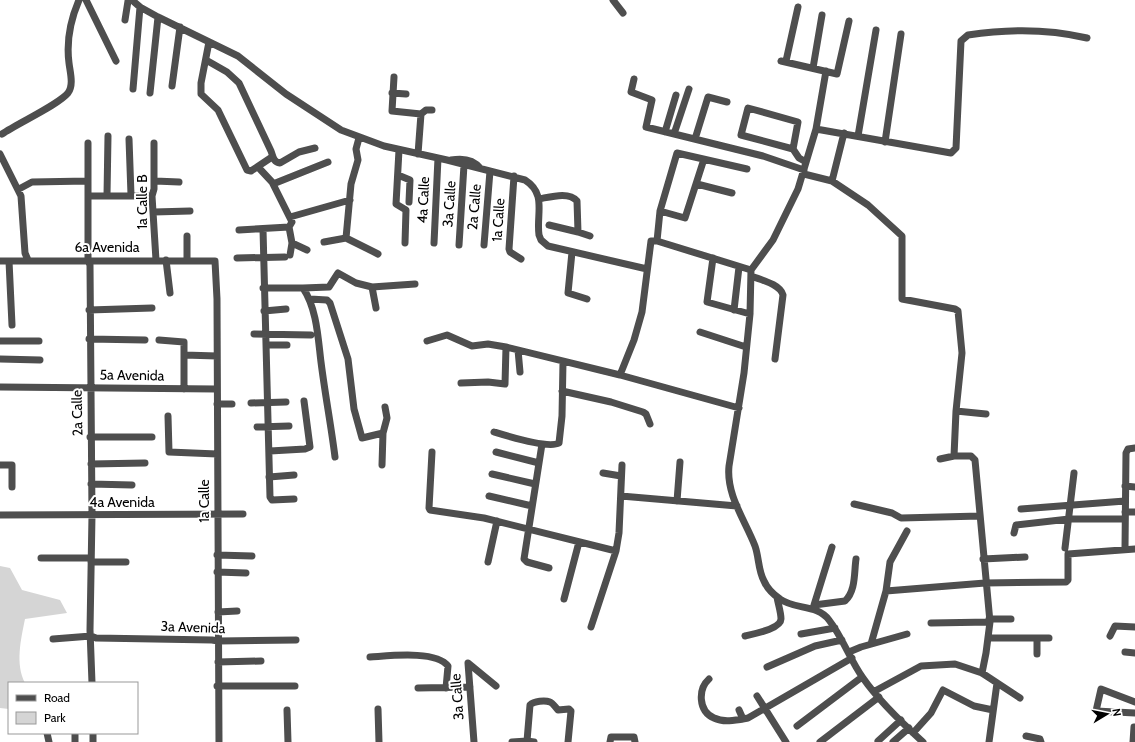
<svg xmlns="http://www.w3.org/2000/svg" width="1135" height="742" viewBox="0 0 1135 742" font-family="Cabin,sans-serif">
<style>
.green{fill:#d5d5d5}
.lines{fill:none;stroke-linecap:round;stroke-linejoin:round}
.minor{stroke:#4e4e4e;stroke-width:7}
.labels{text-anchor:middle;stroke-width:4;stroke-linejoin:round;paint-order:stroke}
.street-label{font-size:14px;fill:#000;stroke:#fff}
</style>
<rect width="100%" height="100%" fill="#fff"/>
<path class="green" d="M0,566L10,568L22,590L60,600L67,613L25,619C21,639 15,664 25,683H9V709L0,708Z"/>
<g class="lines">
<path class="minor" d="M86,0L116,61
M132,0L140,7L158,17L238,56L286,94L341,130L384,146L447,160L525,180C547,194 536,214 539,235L541,240L548,246L647,269
M613,0L623,13
M125,20L128,1
M209,42L201,83V94L218,110L247,170L251,171L272,157
M206,60L227,72L239,83L271,151C273,156 273,162 280,163L299,152L315,148
M781,61L837,74L849,21
M786,61L798,7
M813,68L822,15
M826,71L816,129L798,189L773,240L751,270L750,314L744,373L729,466C726,495 745,520 755,546C759,557 758,570 764,581C767,588 774,595 780,599C795,610 817,604 829,620C843,638 850,660 863,678C879,701 902,723 923,742
M394,77L392,111L421,114L418,154
M634,79L631,92L652,100L646,127L763,156L804,170
M172,86L180,27
M133,89L140,7
M150,93L158,17
M392,93L406,94
M421,114L426,110H432
M816,129L951,153L956,148L961,41L968,35C1007,29 1049,29 1087,38
M665,132L676,95
M2,134C18,123 58,105 68,93C74,85 70,72 69,63C66,40 70,21 79,0
M674,134L689,89
M858,136L876,30
M359,138L356,149L358,160L351,184L346,238L378,254
M129,139L131,195
M695,139L708,97L727,102
M885,142L901,34
M88,143V261L90,265L92,515L90,630L92,683
M154,143V189L152,196L156,260
M793,149L798,122L748,108L741,135L793,149L799,158L806,162
M399,150L396,204L406,210L405,243
M0,154L21,196L25,253L28,260
M451,160C462,158 473,159 480,168
M258,167L272,182L292,222L289,227L292,243L290,255
M804,174L832,181L868,205L902,236V299L955,309L958,311L962,353L956,411L954,456
M398,175L410,180L409,202
M514,176L509,249L510,252L521,259
M155,181L179,182
M832,181L844,133
M273,184L328,162
M697,184L732,193
M19,189L32,182L88,181
M107,195L108,136
M88,196H152
M539,199C550,197 569,191 577,201L578,232L549,225
M660,211L685,218L704,159
M154,212L190,211
M290,217L350,200
M263,229L270,497L272,500L294,499
M239,230L289,227
M578,232L590,236
M657,241L660,211L677,153L747,169
M324,242L346,238
M292,243L307,250
M434,243L438,158
M459,245L464,165
M484,245L490,171
M572,252L568,293L587,299
M237,258L285,257
M713,258L707,302L750,314
M166,260L170,293
M187,260V236
M0,261H215L217,299L219,742
M9,261L12,325
M751,276C761,280 780,284 783,295L775,359
M372,287L376,308
M263,288H303C317,309 318,338 321,362C325,394 331,425 335,457
M303,288L329,287L338,273L356,283L372,287L415,284
M310,299L327,300L330,303L348,359L354,409L362,438L383,433L382,465
M89,310L152,308
M734,310L739,267
M264,311L286,309
M700,332L746,347
M254,334L311,335
M89,339L145,340
M159,340L184,342V389
M0,341H39
M427,341L447,335L472,346L488,344L506,347L620,375L739,408
M266,345H287
M518,350L520,372
M184,355L217,356
M0,359L40,360
M620,375L634,340L642,312L651,241H657L751,270
M461,383L488,382L505,384L506,347
M0,387L216,389
M562,391L611,402L643,412L646,414L650,424
M251,403L286,402
M217,404H232
M956,411L986,414
M168,416L169,452L217,454
M257,427L289,426
M494,432C507,436 548,449 559,443L562,416L563,362
M383,433L387,418L385,407
M90,437H152
M542,444L524,559L527,562L549,568
M270,451L305,449L310,447L304,401
M432,452L429,508L430,510L484,518L616,551L619,533L622,465
M496,452L539,463
M940,459L954,456H971L975,460L990,622L986,653L982,673
M91,464L145,463
M0,465H12V487
M603,473L621,476
M492,474L535,484
M269,477L294,475
M91,484L132,485
M1125,486L1135,487
M489,496L532,506
M621,496L737,506
M677,501L680,462
M854,504L892,513L901,518L980,516
M1021,509L1125,501
M1125,512H1135
M0,515L243,514
M1014,533L1016,525L1069,519H1125
M1065,548L1074,473
M1125,549L1126,453L1128,449L1135,448
M217,555L252,556
M41,558H91
M983,559L1025,557
M91,562H126
M488,562L497,521
M217,572L246,573
M886,591L985,583L1066,582L1068,580V554L1135,549
M564,599L579,542
M814,605L832,547
M813,609L814,605L845,601C856,591 854,572 856,559
M218,612L237,611
M989,619H1011
M931,623L990,622
M591,627L616,551
M801,634L835,628
M91,636L96,638L212,640L218,641L296,640
M745,636C753,634 781,629 781,619C781,612 778,604 777,597
M1110,636L1115,626L1135,627
M989,638H1049
M53,639L91,636
M871,644L886,591L890,562L907,531
M849,652L861,647L907,634
M1125,652L1135,653
M1037,654V638
M370,657C388,656 436,650 448,666L446,688
M218,662L261,661
M767,667L815,646L842,640
M709,679C698,689 698,711 714,718C724,723 737,720 748,718L852,658
M217,686H295
M418,688L470,687
M875,691L921,666L955,664L982,673L1020,698
M757,696L786,742
M1135,702L1101,689L1096,711L1135,713
M378,709L379,742
M287,710L288,742
M739,710L743,719
M797,726L862,677
M47,733L49,742
M93,733V742
M913,733L931,713L943,690L974,706L993,710
M75,734V742
M1026,736L1040,739L1041,742
M527,741L530,705C534,701 545,700 550,702C553,703 555,707 558,710L569,709L571,711L568,742
M878,741L901,720
M474,742L468,663L496,686
M512,742L527,741L534,742
M610,742L611,737H634L635,742
M820,742L879,697
M893,742L909,728
M989,742L997,683
M1133,742L1134,727"/>
</g>
<g class="labels">
<g class="street-label">
<text transform="translate(423 200) rotate(-87)" y="5">4a Calle</text>
<text transform="translate(142 202) rotate(-90)" y="5">1a Calle B</text>
<text transform="translate(449 204) rotate(-86)" y="5">3a Calle</text>
<text transform="translate(474 207) rotate(-85)" y="5">2a Calle</text>
<text transform="translate(498 220) rotate(-86)" y="5">1a Calle</text>
<text x="107" y="252">6a Avenida</text>
<text transform="translate(132 375) rotate(1)" y="5">5a Avenida</text>
<text transform="translate(77 413) rotate(-91)" y="5">2a Calle</text>
<text transform="translate(204 501) rotate(-90)" y="5">1a Calle</text>
<text x="122" y="507">4a Avenida</text>
<text transform="translate(193 627) rotate(2)" y="5">3a Avenida</text>
<text transform="translate(457 697) rotate(-94)" y="5">3a Calle</text>
</g>
</g>
<rect x="8" y="682" width="130" height="52" fill="#ffffff" stroke="#999999"/>
<rect x="16" y="695" width="20" height="6" fill="#4e4e4e" stroke="#999999"/>
<text x="44" y="702" font-size="12" fill="#000000">Road</text>
<rect x="16" y="712" width="20" height="12" fill="#d5d5d5" stroke="#999999"/>
<text x="44" y="722" font-size="12" fill="#000000">Park</text>
<g transform="translate(1107 714) rotate(80)" stroke="#ffffff" stroke-width="3" paint-order="stroke">
<path d="M0-3L7 15L0 10L-7 15Z" fill="#000000"/>
<text y="-6" font-size="11" font-weight="bold" text-anchor="middle" fill="#000000">N</text>
</g>
</svg>
